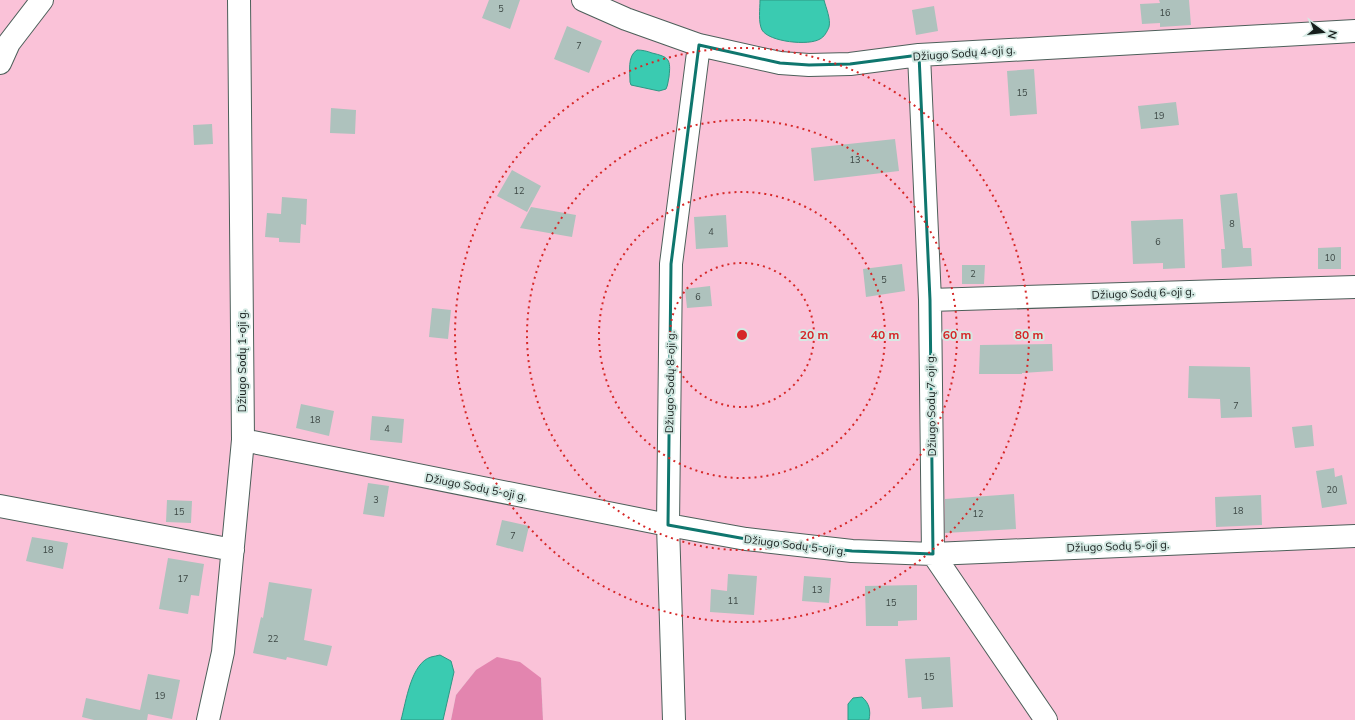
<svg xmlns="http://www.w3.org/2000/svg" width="1355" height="720" viewBox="0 0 1355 720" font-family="Mulish,sans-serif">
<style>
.green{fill:#fac2d8}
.forest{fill:#e385af}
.water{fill:#3acbb1;stroke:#2f9784}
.building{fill:#aec2bd}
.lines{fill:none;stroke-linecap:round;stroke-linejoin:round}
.minor-casing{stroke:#4d5f5a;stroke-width:24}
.minor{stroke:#fff;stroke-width:22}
.marked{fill:none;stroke:#0f766e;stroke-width:3;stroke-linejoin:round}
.ring{fill:none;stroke:#d62828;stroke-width:2;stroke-dasharray:2 4}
.labels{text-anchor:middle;stroke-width:4;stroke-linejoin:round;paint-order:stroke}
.number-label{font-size:9px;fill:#3c4744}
.street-label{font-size:11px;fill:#161e1c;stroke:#d4e9e3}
.centre{fill:#d62828;stroke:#d4e9e3;stroke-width:2}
.ring-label{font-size:12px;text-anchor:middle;font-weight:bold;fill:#d62828;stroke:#d4e9e3;stroke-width:4;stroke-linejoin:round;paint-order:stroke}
</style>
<rect width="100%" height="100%" fill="#d4e9e3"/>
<path class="green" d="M0,0H1355V720H543L541,678L476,670L456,695L451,720H0Z"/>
<path class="forest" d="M497,657L520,662L541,678L543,720H451L456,695L476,670Z"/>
<path class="water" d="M760,0H824C826,8 831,19 829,27C827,32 824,37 820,39C809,46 769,42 762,30C758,22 760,9 760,0Z
M637,50C642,50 647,51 652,53C669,57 671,59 669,77C668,81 668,85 666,89L659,91L631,85L630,82C630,72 627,56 637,50Z
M440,655L451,661L454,672L443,720H401C406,702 411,663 431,657C434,656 437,656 440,655Z
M862,697C869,703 871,710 869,720H848V704L853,698Z"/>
<path class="building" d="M489,0H520L510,29L482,18Z
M1159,0H1189L1191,25L1160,27V23L1142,24L1140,4L1160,3Z
M934,6L938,31L916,35L912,10Z
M567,26L602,41L589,73L554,59Z
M1034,69L1037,114L1010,116L1007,71Z
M1176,102L1179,125L1141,129L1138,106Z
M331,108L356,110L355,134L330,133Z
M212,124L213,144L194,145L193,125Z
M895,139L899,171L814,181L811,148Z
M512,170L541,186L527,212L497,196Z
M1237,193L1243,248H1251L1252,266L1222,268L1221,249H1225L1220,195Z
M282,197L307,199L306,225L301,224L300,243L279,242V238L265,237L267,213L281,214Z
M531,207L576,215L572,237L520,228Z
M726,215L728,247L696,249L694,217Z
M1183,219L1185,268L1163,269V263L1133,264L1131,221Z
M1341,247V269H1318V248Z
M902,264L905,291L866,297L863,269Z
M962,265H985L984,284H962Z
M710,286L712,306L687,308L685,289Z
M432,308L451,310L448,339L429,337Z
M1052,344L1053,371L1022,373V374H979L980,345Z
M1189,366L1250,367L1252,417L1221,418L1220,399L1188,398Z
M301,404L334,411L329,436L296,428Z
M372,416L404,419L402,443L370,440Z
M1312,425L1314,446L1295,448L1292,427Z
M1334,468L1335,477L1342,475L1347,504L1322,508L1316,471Z
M368,483L389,486L384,517L363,514Z
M1014,494L1016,529L945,533V499Z
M1261,495L1262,525L1216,527L1215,497Z
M167,500L192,501L191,523L166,522Z
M502,520L529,526L523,552L496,545Z
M32,537L68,543L63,569L26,561Z
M168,558L204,564L199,596L191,595L188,614L159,609Z
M728,574L757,576L754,615L710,612L711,589L727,591Z
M804,576L831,578L829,603L802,601Z
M269,582L312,589L304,640L332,646L327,666L287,657L286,660L253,653L261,617L263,618Z
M917,585V620L898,621V626H866L865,586Z
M950,657L953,707L922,709L921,697L908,698L905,659Z
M148,674L180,680L172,719L148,714L147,720H94L82,717L86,698L140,710Z"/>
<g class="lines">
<g class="minor-casing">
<path id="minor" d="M583,0L626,19L699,45L780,63L809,65L850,64L919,55L1355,31
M919,55L930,300L933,554L1046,720
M0,63L9,43L42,0
M930,300L1355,287
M243,440L668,525L746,539L852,551L933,554L1355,536
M0,506L233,550
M208,720L223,652L243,440L239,0
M674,720L668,525L671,264L699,45"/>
</g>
<use href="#minor" class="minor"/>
</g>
<path class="marked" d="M699,45L780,63L809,65L850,64L919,55L930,300L933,554L852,551L746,539L668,525L671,264Z"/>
<g class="ring">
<circle cx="742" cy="335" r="72"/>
<circle cx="742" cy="335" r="143"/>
<circle cx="742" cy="335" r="215"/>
<circle cx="742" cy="335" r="287"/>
</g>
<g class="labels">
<g class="number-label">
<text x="501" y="12">5</text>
<text x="1165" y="16">16</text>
<text x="579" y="49">7</text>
<text x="1022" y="96">15</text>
<text x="1159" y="119">19</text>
<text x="855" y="163">13</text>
<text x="519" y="194">12</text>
<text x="1232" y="227">8</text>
<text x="711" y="235">4</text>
<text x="1158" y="245">6</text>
<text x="1330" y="261">10</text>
<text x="973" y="277">2</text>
<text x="884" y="283">5</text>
<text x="698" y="300">6</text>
<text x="1236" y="409">7</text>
<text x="315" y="423">18</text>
<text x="387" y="432">4</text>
<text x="1332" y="493">20</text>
<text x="376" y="503">3</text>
<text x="1238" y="514">18</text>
<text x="179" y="515">15</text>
<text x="978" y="517">12</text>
<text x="513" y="539">7</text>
<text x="48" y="553">18</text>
<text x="183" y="582">17</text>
<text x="817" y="593">13</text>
<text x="733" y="604">11</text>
<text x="891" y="606">15</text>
<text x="273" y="642">22</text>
<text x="929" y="680">15</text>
<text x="160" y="699">19</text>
</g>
<g class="street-label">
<text transform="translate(964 53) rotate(-4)" y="4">Džiugo Sodų 4-oji g.</text>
<text transform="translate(1143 293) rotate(-2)" y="4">Džiugo Sodų 6-oji g.</text>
<text transform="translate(242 361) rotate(-90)" y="4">Džiugo Sodų 1-oji g.</text>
<text transform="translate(670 382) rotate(-89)" y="4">Džiugo Sodų 8-oji g.</text>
<text transform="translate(931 405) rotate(-91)" y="4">Džiugo Sodų 7-oji g.</text>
<text transform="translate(476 487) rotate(11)" y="4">Džiugo Sodų 5-oji g.</text>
<text transform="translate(795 545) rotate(7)" y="4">Džiugo Sodų 5-oji g.</text>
<text transform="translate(1118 546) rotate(-2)" y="4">Džiugo Sodų 5-oji g.</text>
</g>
</g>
<circle cx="742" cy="335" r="6" class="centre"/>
<g class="ring-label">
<text x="814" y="339">20 m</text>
<text x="885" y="339">40 m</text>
<text x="957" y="339">60 m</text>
<text x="1029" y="339">80 m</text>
</g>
<g transform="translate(1323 32) rotate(105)" stroke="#d4e9e3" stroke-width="3" paint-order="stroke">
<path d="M0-3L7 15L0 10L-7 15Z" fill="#161e1c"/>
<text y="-6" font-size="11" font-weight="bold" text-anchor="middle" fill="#161e1c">N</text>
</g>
</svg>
